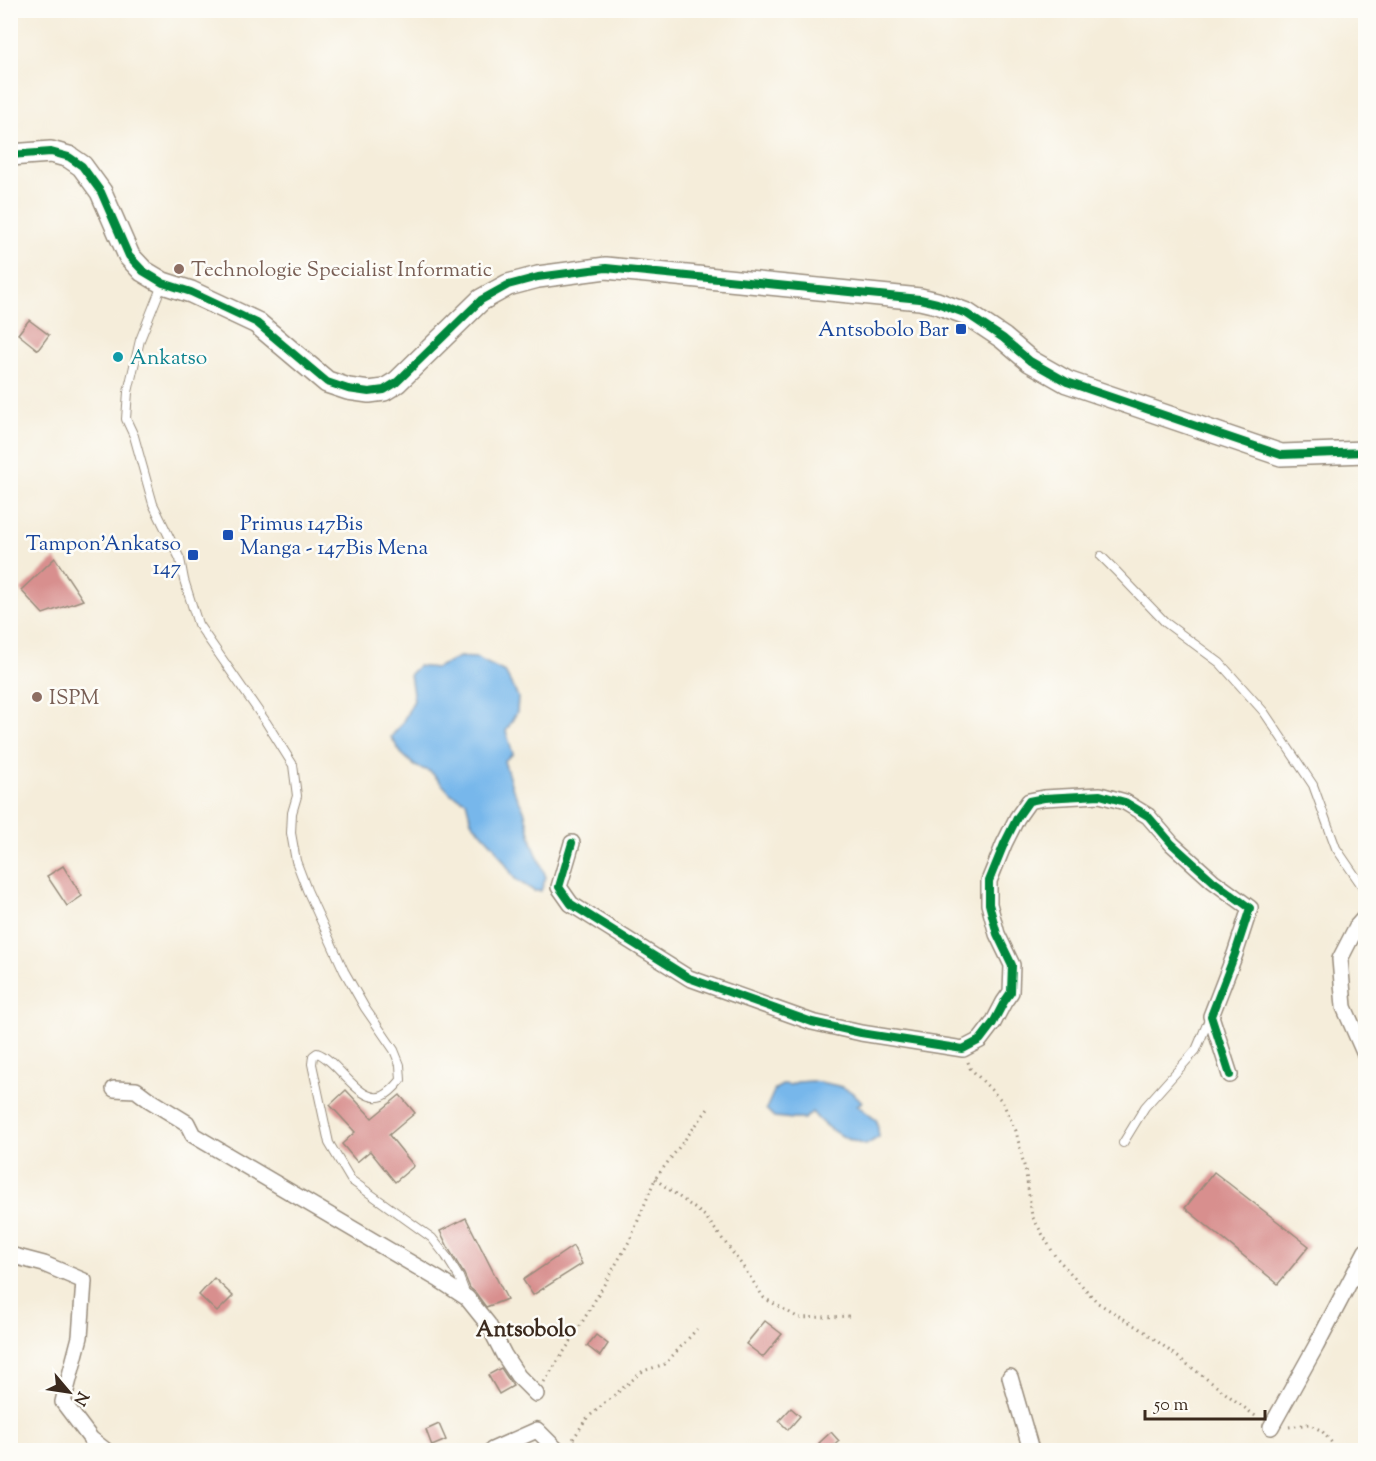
<svg xmlns="http://www.w3.org/2000/svg" width="1376" height="1461" viewBox="0 0 1376 1461" font-family="'Sorts Mill Goudy',serif">
<style>
.water{fill:#77b7eb;stroke:#597084;stroke-width:1.5}
.building{fill:#d88f8e}
.lines{fill:none;stroke-linecap:round;stroke-linejoin:round}
.lane-casing{stroke:#988c7c;stroke-width:10}
.street-casing{stroke:#988c7c;stroke-width:18}
.secondary-casing{stroke:#988c7c;stroke-width:24}
.path{stroke:#988c7c;stroke-width:3;stroke-dasharray:1.5 4.5;stroke-linecap:butt}
.lane{stroke:#fff;stroke-width:8}
.street{stroke:#fff;stroke-width:15}
.secondary{stroke:#fff;stroke-width:21}
.cycleway-casing{stroke:#fdfcf7;stroke-width:11}
.cycleway{stroke:#00873e;stroke-width:8}
.education-dot{fill:#8d6e63;stroke:#fdfcf7;stroke-width:2}
.transit-dot{fill:#1a4fb4;stroke:#fdfcf7;stroke-width:2}
.culture-dot{fill:#0f9aa8;stroke:#fdfcf7;stroke-width:2}
.labels{text-anchor:middle;stroke-width:5;stroke-linejoin:round;paint-order:stroke}
.education-label{font-size:21px;fill:#785e54;stroke:#fdfcf7;text-anchor:start}
.transit-label{font-size:21px;fill:#164399;stroke:#fdfcf7;text-anchor:end}
.culture-label{font-size:21px;fill:#0d838f;stroke:#fdfcf7;text-anchor:start}
.neighbourhood-label{font-size:22px;font-weight:bold;fill:#3b2a1e;stroke:#fdfcf7}
</style>
<rect width="100%" height="100%" fill="#fdfcf7"/>
<filter id="ink" filterUnits="userSpaceOnUse"><feTurbulence type="fractalNoise" baseFrequency=".0167" numOctaves="2"/><feDisplacementMap in="SourceGraphic" scale="12" xChannelSelector="R" yChannelSelector="G"/><feConvolveMatrix kernelMatrix="1 2 1 2 8 2 1 2 1" color-interpolation-filters="sRGB"/></filter>
<filter id="wash" filterUnits="userSpaceOnUse"><feTurbulence type="fractalNoise" baseFrequency=".008" numOctaves="4" result="noise"/><feDisplacementMap in="SourceGraphic" scale="24" xChannelSelector="R" yChannelSelector="G"/><feGaussianBlur stdDeviation="1.35" result="paint"/><feColorMatrix in="noise" values="0 0 0 0 0 0 0 0 0 0 0 0 0 0 0 0 0 1.4 0 .05"/><feComposite in="paint" operator="in"/></filter>
<g filter="url(#wash)">
<rect width="100%" height="100%" fill="#f5edda"/>
<path class="water" d="M459,657L477,658L505,672L518,697L517,712L506,731L513,754L504,761L513,790L524,810L533,845L546,877L541,891H534L515,879L494,846L471,821L466,801L451,794L431,772L415,766L401,753L391,737L402,723L414,700L410,674L418,666L436,668Z
M812,1081C832,1085 848,1084 862,1102L857,1105L877,1121L879,1137L866,1145C846,1140 825,1129 812,1112L804,1119H793L774,1117L766,1109L775,1089L784,1084L790,1085L797,1082Z"/>
<g id="blocks">
<path class="building" d="M29,320L49,335L38,350L18,334Z
M55,558L83,600L43,614L21,590Z
M63,866L82,896L67,906L47,876Z
M346,1090L372,1118L400,1095L415,1113L389,1135L414,1166L395,1182L370,1151L357,1162L342,1144L355,1132L330,1105Z
M1214,1172L1309,1246L1278,1284L1185,1208Z
M466,1218L507,1299L486,1307L475,1292L470,1288L464,1274L450,1251L440,1231Z
M573,1246L582,1264L533,1295L523,1280Z
M214,1278L233,1296L217,1312L199,1295Z
M765,1321L782,1334L763,1357L746,1344Z
M596,1335L608,1344L600,1356L587,1346Z
M501,1368L513,1386L499,1394L488,1375Z
M791,1408L800,1416L788,1430L779,1421Z
M439,1424L446,1440L432,1446L426,1430Z
M831,1432L839,1441L829,1450H827L819,1443Z"/>
</g>
</g>
<g filter="url(#ink)">
<use href="#blocks" fill-opacity="0" stroke="#988c7c" stroke-width="1.5"/>
<g class="lines">
<g class="lane-casing">
<path id="lane" d="M162,285L140,340L128,392L126,419L134,436L153,504L180,559L184,580L198,624L266,722L293,765L297,796L292,813L291,833L296,861L307,890L344,971L365,1008L394,1050L400,1065L401,1080C396,1086 390,1093 383,1096C359,1105 338,1060 317,1053L313,1056L312,1064L329,1143L351,1180L432,1238L446,1256L459,1277L466,1295
M1101,556L1117,572L1166,623L1220,663L1264,712L1313,785L1336,848L1360,883L1366,887
M1123,1143L1145,1107L1196,1050L1210,1017"/>
</g>
<g class="street-casing">
<path id="street" d="M572,843L559,887L571,904L689,978L812,1022L861,1033L963,1049L980,1040L993,1023L1004,1002L1011,992L1012,965L997,934L989,904V881L1004,844L1017,818L1029,801L1044,798L1100,795L1125,802L1148,816L1172,844L1213,881L1250,908L1235,954L1211,1016L1230,1075
M1366,916L1357,926L1340,959L1344,1007L1366,1057
M114,1089L136,1090L148,1099L187,1123L193,1135L438,1279L467,1298L488,1324L504,1355L518,1376L536,1394
M10,1255L44,1264L84,1281L80,1337L63,1402L91,1439L105,1450
M1010,1377L1031,1450
M1271,1427L1316,1346L1366,1251
M492,1450L537,1430L557,1450"/>
</g>
<g class="secondary-casing">
<path id="secondary" d="M10,155L51,152L69,157L82,166L101,192L129,256L143,271L163,283L191,292L257,323L327,382L348,389L369,392L384,390L397,382L481,300L508,285L538,277L606,268L920,299L937,303L967,314L1003,338L1030,361L1067,382L1281,455L1366,452"/>
</g>
<path class="path" d="M968,1062L970,1068L1002,1101L1016,1131L1026,1174L1032,1216L1055,1256L1098,1303L1145,1332L1258,1418
M655,1179L705,1216L742,1265L764,1298L799,1318L852,1316
M544,1382L573,1338L630,1240L655,1179L708,1109
M1289,1427L1309,1424L1322,1431L1338,1450
M570,1444L586,1419L643,1371L665,1364L697,1329"/>
<use href="#lane" class="lane"/>
<use href="#street" class="street"/>
<use href="#secondary" class="secondary"/>
<g class="cycleway-casing">
<path id="cycleway" d="M10,155L51,152L69,157L82,166L101,192L129,256L143,271L163,283L191,292L257,323L327,382L348,389L369,392L384,390L397,382L481,300L508,285L538,277L606,268L920,299L937,303L967,314L1003,338L1030,361L1067,382L1281,455L1366,452
M572,843L559,887L571,904L689,978L812,1022L861,1033L963,1049L980,1040L993,1023L1004,1002L1011,992L1012,965L997,934L989,904V881L1004,844L1017,818L1029,801L1044,798L1100,795L1125,802L1148,816L1172,844L1213,881L1250,908L1235,954L1211,1016L1230,1075"/>
</g>
<use href="#cycleway" class="cycleway"/>
</g>
</g>
<g class="education-dot">
<circle cx="179" cy="269" r="6"/>
<circle cx="37" cy="697" r="6"/>
</g>
<g class="transit-dot">
<rect x="955" y="323" width="12" height="12" rx="3"/>
<rect x="222" y="529" width="12" height="12" rx="3"/>
<rect x="187" y="549" width="12" height="12" rx="3"/>
</g>
<circle class="culture-dot" cx="118" cy="357" r="6"/>
<g class="labels">
<g class="education-label">
<text x="191" y="276">Technologie Specialist Informatic</text>
<text x="49" y="704">ISPM</text>
</g>
<g class="transit-label">
<text x="949" y="336">Antsobolo Bar</text>
<text x="240" y="530" text-anchor="start">Primus 147Bis<tspan x="240" dy="24">Manga - 147Bis Mena</tspan></text>
<text x="181" y="550">Tampon'Ankatso<tspan x="181" dy="24">147</tspan></text>
</g>
<g class="culture-label">
<text x="130" y="364">Ankatso</text>
</g>
<g class="neighbourhood-label">
<text x="526" y="1336">Antsobolo</text>
</g>
</g>
<rect width="1376" height="1461" fill="none" stroke="#fdfcf7" stroke-width="36"/>
<g transform="translate(69 1392) rotate(119)" stroke="#fdfcf7" stroke-width="4.5" paint-order="stroke">
<path d="M0-4.5L10 22L0 15L-10 22Z" fill="#3b2a1e"/>
<text y="-9" font-size="16" font-weight="bold" text-anchor="middle" fill="#3b2a1e">N</text>
</g>
<path d="M1145 1410v9h120v-9" fill="none" stroke="#3b2a1e" stroke-width="3"/>
<text x="1154" y="1410" font-size="18" fill="#3b2a1e" stroke="#fdfcf7" stroke-width="4.5" paint-order="stroke">50 m</text>
</svg>
